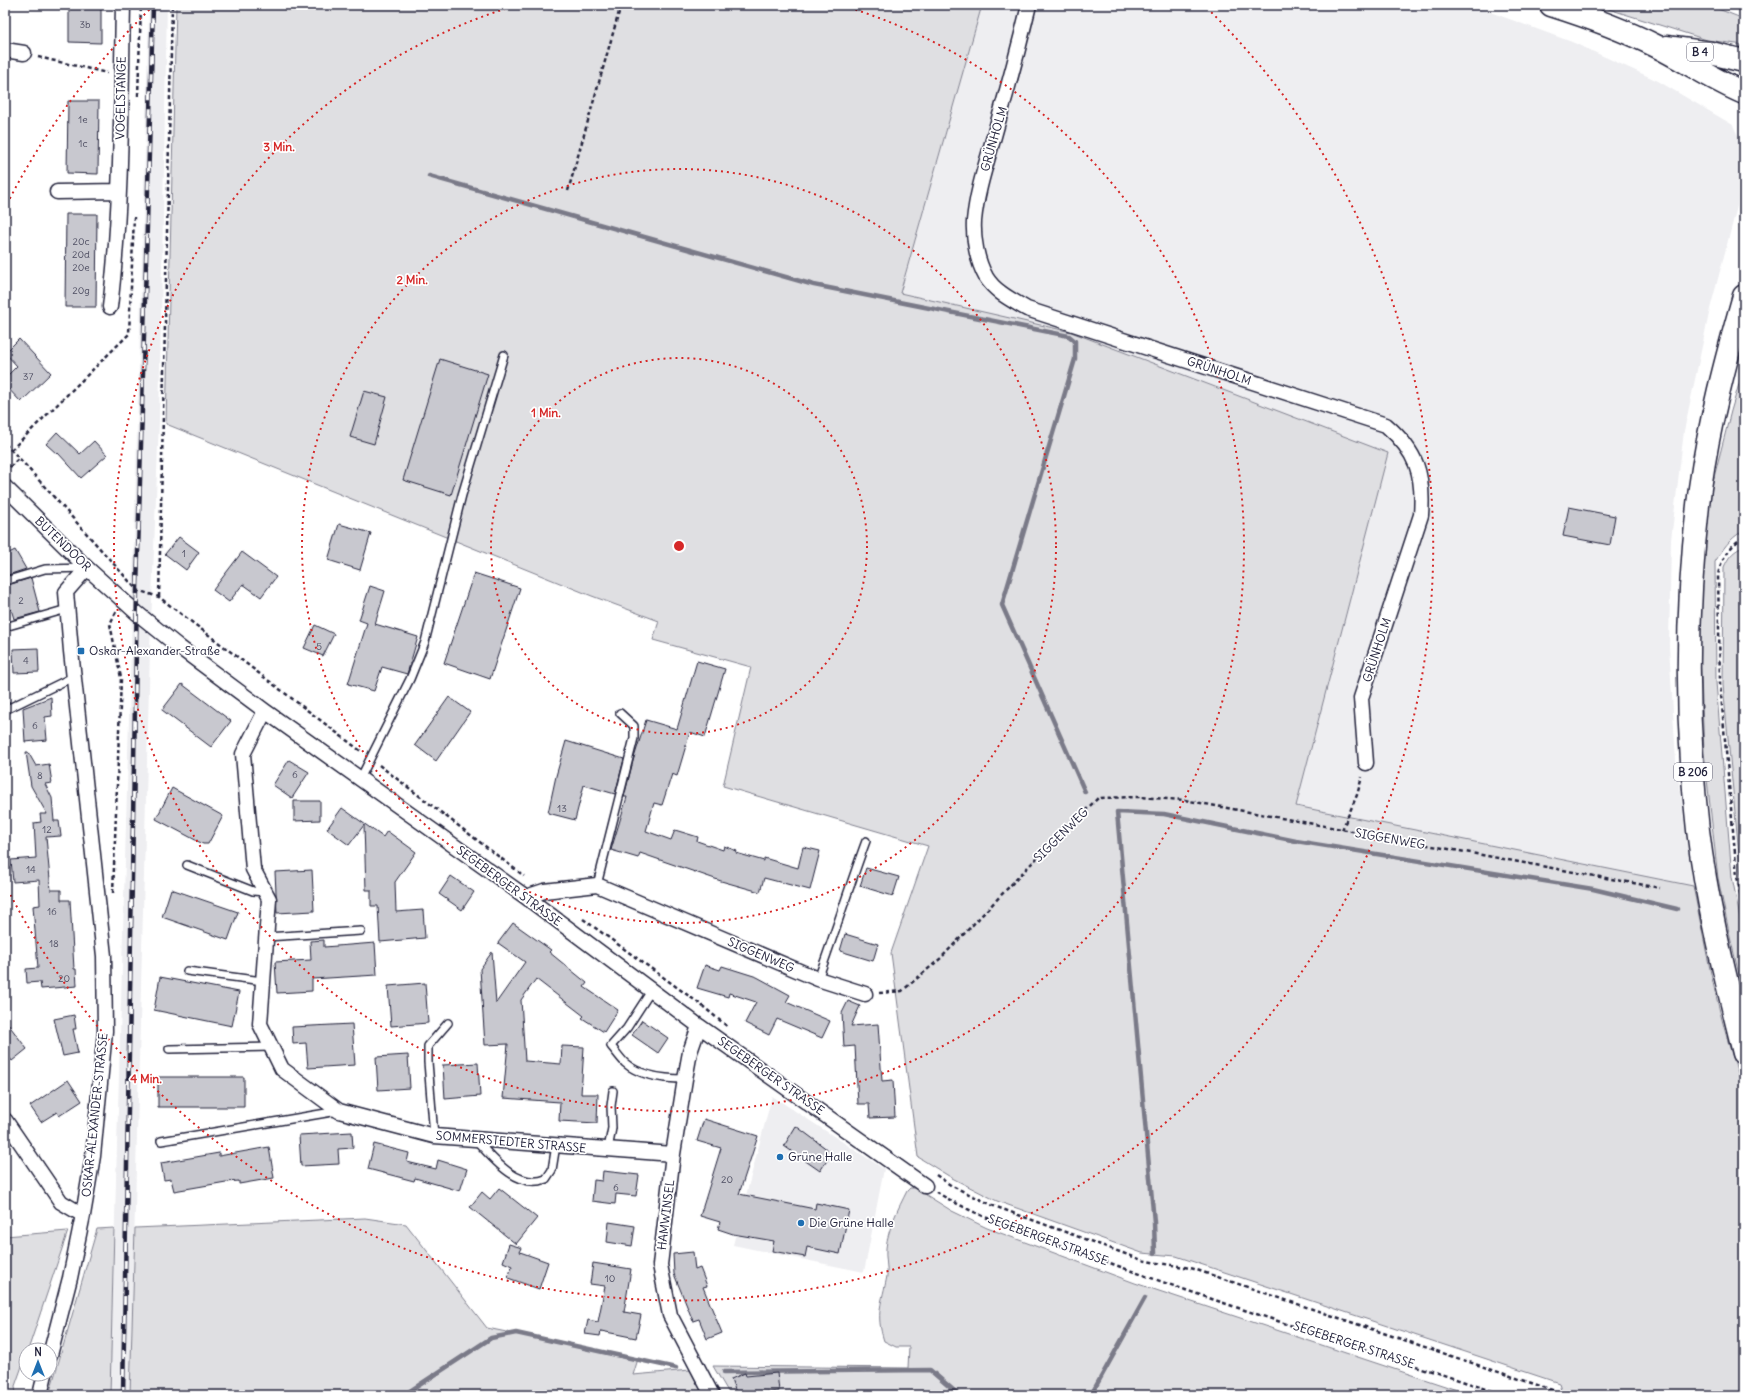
<svg xmlns="http://www.w3.org/2000/svg" width="1749" height="1400" viewBox="0 0 1749 1400" font-family="Delius,sans-serif">
<style>
.built{fill:#eeeef1}
.green{fill:#dfdfe2;stroke:#80808e}
.lines{fill:none;stroke-linecap:round;stroke-linejoin:round}
.stream{stroke:#7a7a88;stroke-width:4.5}
.building{fill:#c8c8cf;stroke:#22223b}
.service-casing{stroke:#22223b;stroke-width:10}
.minor-casing{stroke:#22223b;stroke-width:17}
.primary-casing{stroke:#22223b;stroke-width:25}
.path{stroke:#22223b;stroke-width:2.5;stroke-dasharray:4 3;stroke-linecap:butt}
.service{stroke:#fff;stroke-width:7}
.minor{stroke:#fff;stroke-width:14}
.primary{stroke:#fff;stroke-width:22}
.rail-casing{stroke:#22223b;stroke-width:4.5}
.rail{stroke:#fff;stroke-width:3;stroke-dasharray:9;stroke-linecap:butt}
.ring{fill:none;stroke:#d62828;stroke-width:2;stroke-dasharray:2 4}
.poi-dot{fill:#1f6fb2;stroke:#fff;stroke-width:1.5}
.labels{text-anchor:middle;stroke-width:3.5;stroke-linejoin:round;paint-order:stroke}
.number-label{font-size:10px;fill:#4c4c60}
.shield{fill:#fff;stroke:#646476;stroke-width:1}
.shield-label{font-size:11px;font-weight:bold;fill:#22223b}
.street-label{font-size:12px;fill:#22223b;stroke:#fff}
.poi-label{font-size:12px;fill:#22223b;stroke:#fff;text-anchor:start}
.centre{fill:#d62828;stroke:#fff;stroke-width:2}
.ring-label{font-size:12px;text-anchor:middle;font-weight:bold;fill:#d62828;stroke:#fff;stroke-width:3.5;stroke-linejoin:round;paint-order:stroke}
</style>
<rect width="100%" height="100%" fill="#fff"/>
<filter id="ink" filterUnits="userSpaceOnUse"><feTurbulence type="fractalNoise" baseFrequency=".025" numOctaves="2"/><feDisplacementMap in="SourceGraphic" scale="8" xChannelSelector="R" yChannelSelector="G"/><feConvolveMatrix kernelMatrix="1 2 1 2 8 2 1 2 1" color-interpolation-filters="sRGB"/></filter>
<g filter="url(#ink)">
<path class="built" d="M149,5H167L159,421L150,650L130,1395H110Z
M982,5H1471L1572,42L1658,81L1733,125L1743,147L1744,180L1710,309L1684,431L1671,540L1669,646L1676,761L1693,886L1296,807L1388,453L900,294Z
M772,1096L884,1169L864,1272L733,1245Z"/>
<path class="green" d="M176,5H982L900,293L1071,332L1388,453L1296,806L1693,886C1707,954 1719,1024 1744,1089V1382L1738,1395H1563L1559,1383L1176,1256L1142,1253L997,1201L952,1178L918,1157L891,953L928,846L723,786L751,667L653,640L659,621L592,596L166,424Z
M1596,5H1708L1744,19V45L1707,40Z
M1744,367V526L1743,531C1729,539 1723,549 1715,562L1716,682L1732,877L1744,938V995L1730,937L1718,878L1704,752L1700,651V571L1712,485L1731,411Z
M1741,548L1744,551V890L1741,876L1723,685L1724,567C1728,558 1732,552 1741,548Z
M910,1188H915L952,1211L987,1228L1135,1283L1472,1395H730L713,1366L908,1368L909,1347H896L884,1341C875,1313 882,1303 887,1276C888,1267 885,1257 886,1248C888,1228 898,1209 907,1191Z
M365,1218L406,1224L487,1328L638,1359L633,1375L690,1370L704,1395H130L135,1228Z
M114,1228L110,1395H49L97,1229Z
M68,1231L28,1350H26V1355L15,1386L16,1395H5V1236Z"/>
<g class="lines">
<path class="stream" d="M429,176L814,285L1069,336L1075,341V359L1002,605L1085,792
M1155,1253L1154,1222L1117,812L1164,814L1296,841L1593,889L1677,909
M724,1372L930,1370L959,1395
M404,1395L491,1338L516,1333L676,1368
M1091,1395L1145,1298"/>
</g>
<path class="building" d="M69,5H101V43L69,42Z
M68,101H99L98,174L67,173Z
M66,214H97L96,307H65Z
M19,339L51,373L21,402L5,385V378L17,366L5,353Z
M440,359L488,374L451,495L403,480Z
M364,391L387,397L374,444L350,437Z
M57,432L80,454L94,441L107,455L81,478L58,453L57,454L46,444Z
M1569,507L1615,516L1610,545L1563,536Z
M339,524L371,533L360,570L328,560Z
M179,537L199,552L186,570L165,554Z
M15,550L26,569L5,576V555Z
M242,552L276,577L261,597L243,584L229,602L213,590Z
M474,573L520,588L490,679L444,663Z
M31,578L40,612L14,619L11,609L5,613V586Z
M370,586L385,591L375,624L418,637L407,674L382,667L374,691L348,684L367,623L359,620Z
M315,625L334,634L323,656L304,648Z
M38,648L39,672L14,673L13,649Z
M697,661L725,669L705,737L690,732L677,776L672,774L662,805L654,803L646,831L671,840L675,830L698,837L697,841L723,850L724,846L737,851L736,853L764,861V858L798,868L803,847L820,851L810,890L764,878L760,892L721,881L640,853L638,858L611,850L627,797H624L633,761L646,720L677,729Z
M182,684L231,721L211,747L162,710Z
M51,697L52,716L45,717L47,740L25,742L23,708Z
M449,697L470,712L436,761L415,745Z
M566,741L624,759L615,794L584,785L575,820L548,813L556,776Z
M26,752H28L36,766L49,764L52,783L45,784L52,798L54,821H59L61,836L46,837L51,890H61V900H70L74,969H76L77,986L41,989L40,982L27,983L26,969L38,968L33,906L40,905L39,880L13,882L11,860L36,858L34,823L41,822L40,814H47L31,786Z
M289,760L309,772L292,798L273,785Z
M172,788L223,816L208,844H203L156,819Z
M294,801H320V820L294,821Z
M342,808L383,837L387,831L416,852L395,882L396,912L423,910L425,938L380,942L378,906H371V890H366L364,825L349,845L327,829Z
M866,868L899,877L893,896L860,886Z
M312,870L314,911L277,913L275,872Z
M451,876L474,892L462,910L439,894Z
M171,889L238,912L228,940L162,917Z
M513,923L551,950L549,952L587,983L584,987L618,1010L604,1032L582,1018L584,1016L536,979L521,1000L525,1061L561,1064L562,1046L584,1047L581,1094H598L597,1123L559,1121L560,1102L503,1098L508,1044L485,1045L480,969L492,952L496,1003L525,962L498,943Z
M845,934L878,944L873,961L840,951Z
M324,940V947L375,943L377,975L312,979V991L277,993L275,962L311,960L310,941Z
M705,965L720,970L722,966L757,977L790,995L786,1002L830,1021L822,1038L777,1019L769,1035L745,1023L756,1002L729,993L728,997L697,988Z
M160,977L239,992L232,1026L154,1010Z
M425,983L428,1023L391,1026L388,986Z
M848,1001L860,1006L851,1026L878,1024L882,1081L893,1080L895,1117L870,1118L869,1104H858L855,1046L844,1047L842,1013Z
M74,1015L76,1029H73L78,1053L63,1056L54,1019Z
M5,1020L27,1049L12,1061L5,1052Z
M642,1020L668,1038L658,1053L632,1035Z
M352,1024L355,1065L308,1068L306,1043L293,1044L292,1027Z
M408,1055L410,1088L378,1090L376,1057Z
M478,1063L480,1096L445,1099L443,1065Z
M158,1077H244V1107H158Z
M68,1080L82,1101L59,1116L57,1112L41,1122L30,1106Z
M704,1119L758,1136L739,1194L815,1209L816,1203L849,1210L840,1254L807,1247L805,1257L772,1251L774,1241L733,1234L718,1229L720,1222L700,1216L721,1148L697,1141Z
M796,1126L832,1153L820,1171L784,1146Z
M352,1132L353,1148L338,1149L339,1164L301,1166L299,1135Z
M374,1144L409,1153L407,1162L436,1169L438,1160L467,1169L460,1191L415,1178L414,1181L368,1169Z
M269,1147L274,1178L239,1184V1181L226,1182L174,1191L171,1179L164,1180L161,1163L219,1153V1156Z
M603,1171L639,1175L636,1196L616,1194L615,1204L592,1201L594,1180L602,1181Z
M499,1188L537,1218L516,1244L470,1207L482,1192L490,1199Z
M609,1222L635,1226L632,1246L607,1242Z
M509,1244L522,1248L520,1252L548,1262L539,1289L508,1278L512,1266L503,1262Z
M693,1252L695,1270L700,1268L707,1286L703,1287L722,1333L707,1339L699,1319L693,1321L674,1274L673,1254Z
M593,1263L631,1269L624,1312L641,1315L636,1338L601,1331L600,1336L585,1334L588,1320L598,1322L605,1286L590,1284Z
M745,1373L746,1376L777,1373L779,1391L737,1395L731,1379Z"/>
<g class="lines">
<g class="service-casing">
<path id="service" d="M5,581L45,569L87,568
M5,627L67,609
M5,710L73,677
M360,779L410,679L425,642L462,495L504,355
M187,865L253,891L265,892
M597,885L634,738V726L620,713
M266,937L361,931
M187,971L263,981
M818,979C835,933 849,887 866,841
M651,991L627,1028L611,1046C616,1052 620,1058 625,1063C640,1076 666,1079 685,1079
M169,1049L271,1047
M434,1136L428,1062V1046L448,1023
M476,1140C493,1159 518,1190 546,1179L552,1170L556,1145
M161,1141L338,1111
M608,1149L612,1128L611,1106L613,1091"/>
</g>
<g class="minor-casing">
<path id="minor" d="M1029,5C1019,47 1008,88 996,129C988,159 977,189 974,221C973,239 977,261 986,277C995,292 1012,300 1027,309L1386,425C1417,452 1424,474 1421,515L1361,698L1366,763
M5,50L24,53
M57,192L119,191
M110,307C122,207 121,106 123,5
M5,487L87,568L137,613L179,647L265,711L526,897L699,1026L925,1186
M265,711L243,754L253,869L269,899L260,1024L282,1069L339,1111L434,1136L673,1154
M526,897L544,891L597,885L818,979L865,994
M699,1026L690,1052L685,1079L673,1154L660,1265L670,1315L712,1395
M5,1120L61,1202L83,1215
M50,1355L70,1278L83,1215L93,1156L105,1031L104,956L71,651L66,592L87,568
M40,1395L45,1374"/>
</g>
<g class="primary-casing">
<path id="primary" d="M1551,5C1586,16 1622,29 1656,46C1686,61 1713,80 1744,93
M1666,47L1711,53L1744,61
M1744,296C1726,359 1709,423 1700,488C1686,601 1685,716 1698,830C1707,906 1726,979 1744,1053"/>
</g>
<path class="path" d="M1728,5L1744,12
M38,57L107,73
M138,96L141,5
M568,191L621,5
M5,444L19,458L137,590L159,597L362,752
M11,450L129,334L134,217
M5,472L19,458
M1744,537C1730,545 1721,559 1718,575L1720,683L1737,876L1744,914
M159,597L172,5
M379,765L524,876
M1342,830L1357,795L1362,777
M113,893L121,678L110,624L116,612
M583,919L700,1004L728,1027
M879,993L902,991L941,958L1027,868L1098,798L1138,797L1184,800L1660,888
M936,1175L952,1186L994,1206L1142,1260C1159,1264 1177,1265 1194,1269L1552,1390L1551,1395
M936,1192C990,1224 1051,1242 1110,1263C1240,1311 1373,1351 1504,1395"/>
<use href="#service" class="service"/>
<use href="#minor" class="minor"/>
<use href="#primary" class="primary"/>
<g class="rail-casing">
<path id="rail" d="M123,1395L137,590L153,5"/>
</g>
<use href="#rail" class="rail"/>
</g>
</g>
<g class="ring">
<circle cx="679" cy="546" r="188"/>
<circle cx="679" cy="546" r="377"/>
<path d="M844 6A565 565 0 1 1 514 6"/>
<path d="M7 204A754 754 0 0 1 151 8M1207 8A754 754 0 1 1 7 888"/>
</g>
<g class="poi-dot">
<rect x="77" y="647" width="8" height="8" rx="2"/>
<circle cx="780" cy="1157" r="4"/>
<circle cx="801" cy="1223" r="4"/>
</g>
<g class="labels">
<g class="number-label">
<text x="85" y="28">3b</text>
<text x="83" y="123">1e</text>
<text x="83" y="147">1c</text>
<text x="81" y="245">20c</text>
<text x="81" y="258">20d</text>
<text x="81" y="271">20e</text>
<text x="81" y="294">20g</text>
<text x="28" y="380">37</text>
<text x="184" y="557">1</text>
<text x="21" y="604">2</text>
<text x="319" y="650">5</text>
<text x="26" y="664">4</text>
<text x="35" y="729">6</text>
<text x="295" y="778">6</text>
<text x="40" y="779">8</text>
<text x="562" y="812">13</text>
<text x="47" y="833">12</text>
<text x="31" y="873">14</text>
<text x="52" y="915">16</text>
<text x="54" y="947">18</text>
<text x="64" y="982">20</text>
<text x="727" y="1183">20</text>
<text x="616" y="1191">6</text>
<text x="610" y="1282">10</text>
</g>
<g class="shield">
<rect x="1687" y="43" width="26" height="18" rx="3"/>
<rect x="1674" y="763" width="38" height="18" rx="3"/>
</g>
<g class="shield-label">
<text x="1700" y="56">B 4</text>
<text x="1693" y="776">B 206</text>
</g>
<g class="street-label">
<text transform="translate(121 98) rotate(-89)" y="4">VOGELSTANGE</text>
<text transform="translate(994 139) rotate(-74)" y="4">GRÜNHOLM</text>
<text transform="translate(1219 371) rotate(18)" y="4">GRÜNHOLM</text>
<text transform="translate(63 544) rotate(44)" y="4">BUTENDOOR</text>
<text transform="translate(1377 650) rotate(-72)" y="4">GRÜNHOLM</text>
<text transform="translate(1061 835) rotate(-45)" y="4">SIGGENWEG</text>
<text transform="translate(1390 839) rotate(10)" y="4">SIGGENWEG</text>
<text transform="translate(509 886) rotate(36)" y="4">SEGEBERGER STRASSE</text>
<text transform="translate(761 955) rotate(23)" y="4">SIGGENWEG</text>
<text transform="translate(771 1076) rotate(35)" y="4">SEGEBERGER STRASSE</text>
<text transform="translate(95 1115) rotate(-84)" y="4">OSKAR-ALEXANDER-STRASSE</text>
<text transform="translate(511 1142) rotate(5)" y="4">SOMMERSTEDTER STRASSE</text>
<text transform="translate(666 1215) rotate(-83)" y="4">HAMWINSEL</text>
<text transform="translate(1048 1240) rotate(20)" y="4">SEGEBERGER STRASSE</text>
<text transform="translate(1354 1345) rotate(18)" y="4">SEGEBERGER STRASSE</text>
</g>
<g class="poi-label">
<text x="89" y="655">Oskar-Alexander-Straße</text>
<text x="788" y="1161">Grüne Halle</text>
<text x="809" y="1227">Die Grüne Halle</text>
</g>
</g>
<circle cx="679" cy="546" r="6" class="centre"/>
<g class="ring-label">
<text x="279" y="151">3 Min.</text>
<text x="412" y="284">2 Min.</text>
<text x="546" y="417">1 Min.</text>
<text x="146" y="1083">4 Min.</text>
</g>
<rect width="1749" height="1400" fill="none" stroke="#fff" stroke-width="20"/>
<rect x="10" y="10" width="1729" height="1380" fill="none" stroke="#22223b" stroke-width="1.5" filter="url(#ink)"/>
<g transform="translate(38 1362)"><circle r="19" fill="#ffffff" stroke="#a7a7b1"/>
<path d="M0-3L7 15L0 10L-7 15Z" fill="#1f6fb2"/>
<text y="-6" font-size="11" font-weight="bold" text-anchor="middle" fill="#22223b">N</text>
</g>
</svg>
